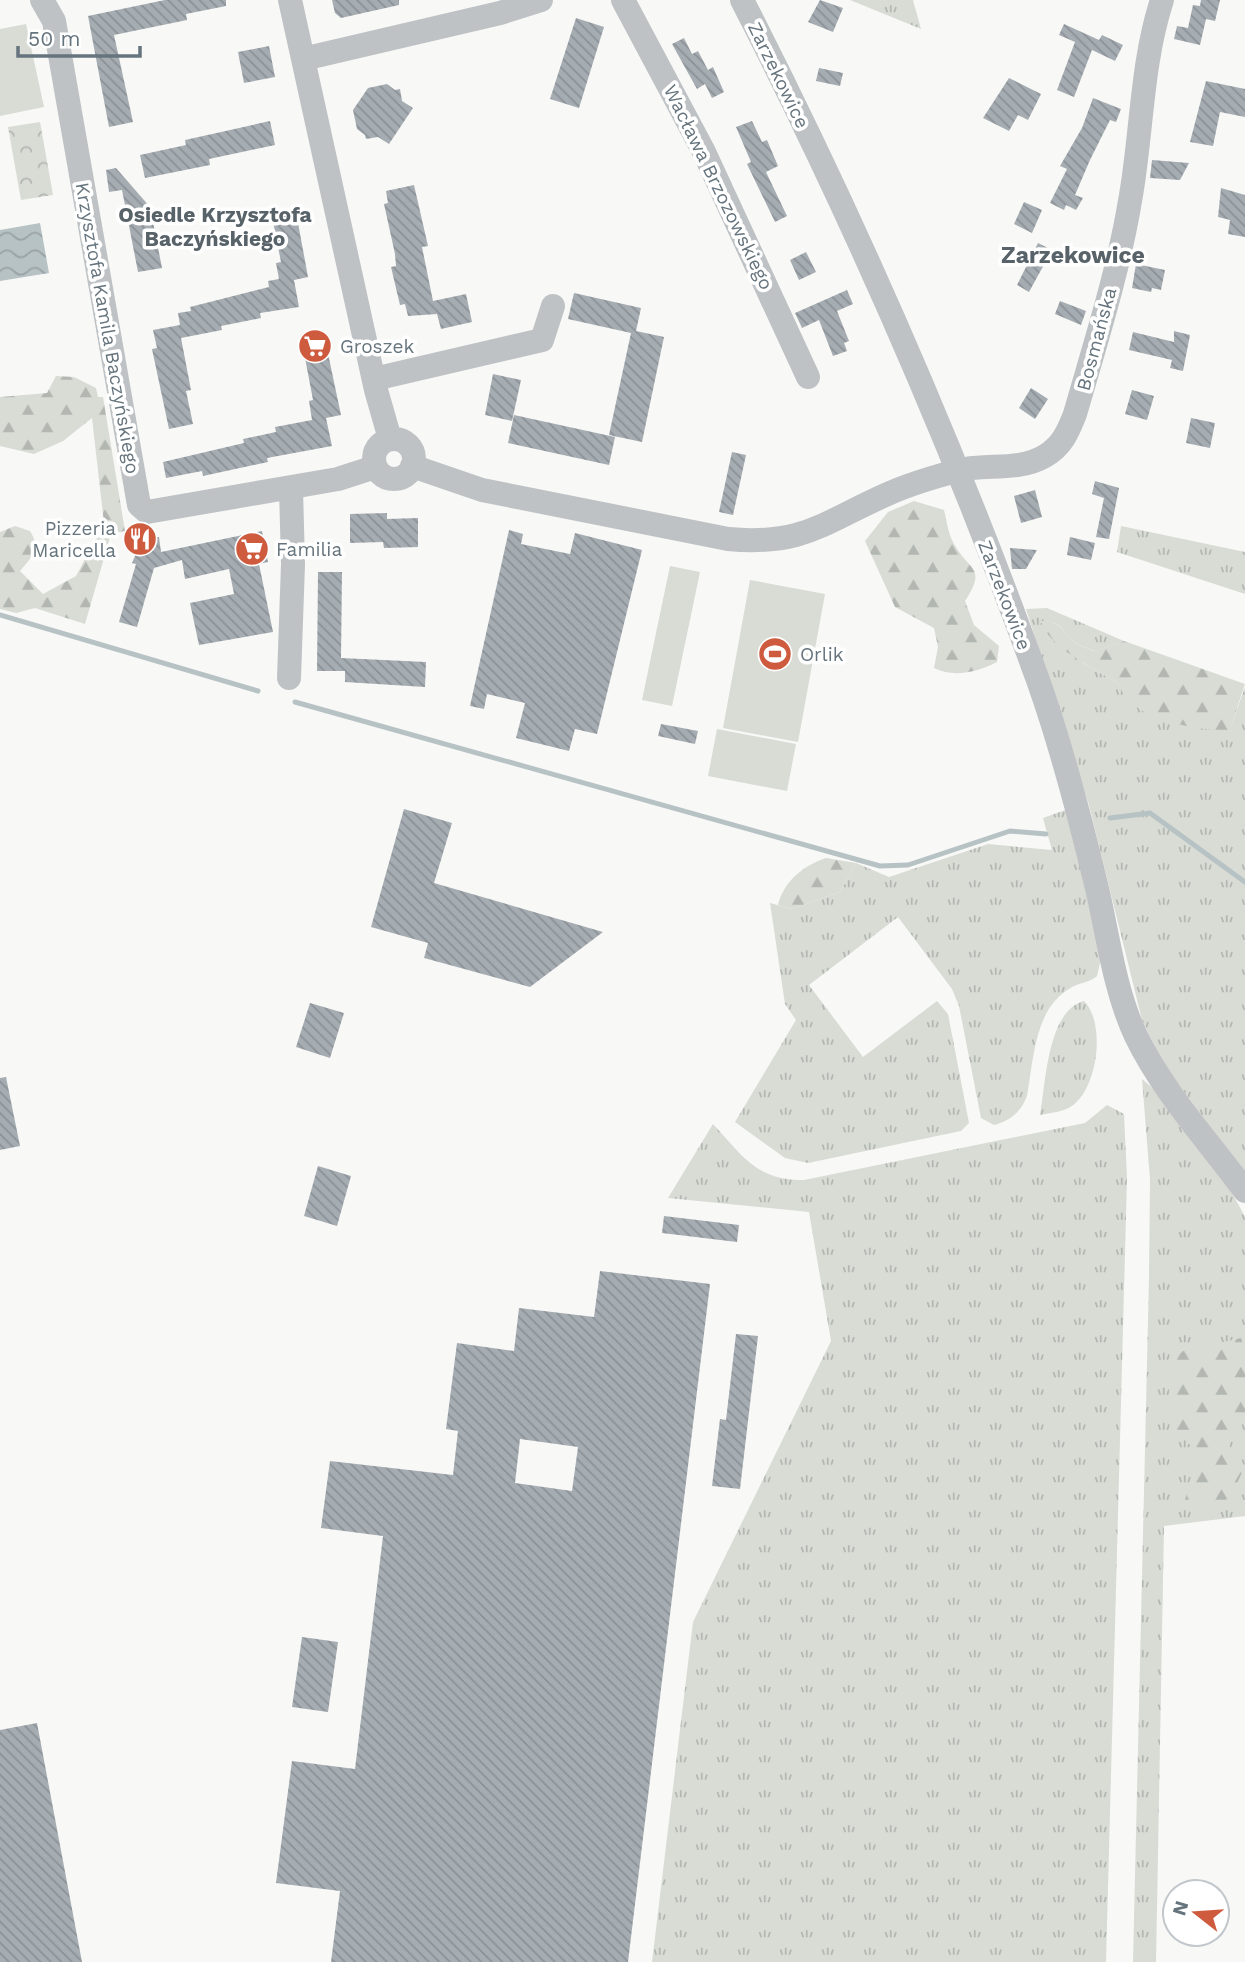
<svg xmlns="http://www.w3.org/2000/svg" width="1245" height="1962" viewBox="0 0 1245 1962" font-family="'Work Sans',sans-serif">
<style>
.grass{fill:url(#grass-tufts)}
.forest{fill:url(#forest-firs)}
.park{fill:url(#park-crowns)}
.pitch{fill:#d8dcd5}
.water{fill:url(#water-waves)}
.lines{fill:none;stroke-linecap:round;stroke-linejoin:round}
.stream{stroke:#b7c2c5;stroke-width:5}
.building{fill:url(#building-back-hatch);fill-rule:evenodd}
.minor{stroke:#bec2c5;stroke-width:24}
.labels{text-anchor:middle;stroke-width:7;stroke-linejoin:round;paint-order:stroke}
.street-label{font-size:19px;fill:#66747d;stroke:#fff}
.poi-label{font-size:19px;fill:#66747d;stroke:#fff;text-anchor:start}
.neighbourhood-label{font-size:21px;font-weight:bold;fill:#586269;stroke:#fff}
.quarter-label{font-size:23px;font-weight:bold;fill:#586269;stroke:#fff}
</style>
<defs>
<pattern id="grass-tufts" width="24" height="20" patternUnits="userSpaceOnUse" patternTransform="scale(1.75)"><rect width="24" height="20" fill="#d8dcd5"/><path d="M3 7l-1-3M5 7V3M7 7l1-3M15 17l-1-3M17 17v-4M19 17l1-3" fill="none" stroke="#b3b7b2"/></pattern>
<pattern id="forest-firs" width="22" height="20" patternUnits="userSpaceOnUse" patternTransform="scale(1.75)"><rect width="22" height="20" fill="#d8dcd5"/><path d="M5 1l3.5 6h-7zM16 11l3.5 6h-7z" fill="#b3b7b2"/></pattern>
<pattern id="park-crowns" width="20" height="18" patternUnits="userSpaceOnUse" patternTransform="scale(1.75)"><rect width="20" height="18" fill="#d8dcd5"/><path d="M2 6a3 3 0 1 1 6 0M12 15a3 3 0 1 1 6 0" fill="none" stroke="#b3b7b2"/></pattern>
<pattern id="water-waves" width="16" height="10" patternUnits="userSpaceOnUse" patternTransform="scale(1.75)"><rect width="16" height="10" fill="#b7c2c5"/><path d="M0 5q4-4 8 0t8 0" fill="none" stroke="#99a2a5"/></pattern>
<pattern id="building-back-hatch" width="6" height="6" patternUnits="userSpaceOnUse" patternTransform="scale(1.75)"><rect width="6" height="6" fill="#a6adb2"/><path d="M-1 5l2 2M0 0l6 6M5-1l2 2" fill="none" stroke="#8b9196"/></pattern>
</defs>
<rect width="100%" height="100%" fill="#f8f8f6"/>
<path class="grass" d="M850,0H913L921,29Z
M1121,526L1245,552V594L1117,552Z
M1047,608L1124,641L1095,651C1088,648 1078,646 1073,641C1061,629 1061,620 1041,622L1083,663L1118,683C1130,715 1197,723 1229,731L1245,687V1174L1162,1062L1142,1020L1089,805L1026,609Z
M1068,809L1101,959L1097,976C1089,983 1081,982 1072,987C1034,1008 1034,1058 1027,1096C1021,1112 1010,1121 994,1125L981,1118L959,1006L952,989L898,917L809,985L863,1057L937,1001L948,1014L969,1123L961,1131L808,1163L785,1158L735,1122L796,1020L785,1004L770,903L792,909L840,892L856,863L889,877L988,844L1052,850L1043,818Z
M1084,1001C1106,1023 1098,1088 1072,1106C1063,1112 1050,1113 1040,1115C1046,1083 1047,1011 1084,1001Z
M1142,1079C1181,1111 1222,1171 1245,1217V1516L1164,1526L1156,1962H1133L1149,1278L1150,1179Z
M1107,1105L1124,1114L1127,1178L1106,1962H652L693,1622L831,1341L809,1212L668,1198L713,1124C743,1156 755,1180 804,1180L1085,1123Z"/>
<path class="forest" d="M56,376L74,377L96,388L98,397H103L125,531L111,534L85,624L35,608L16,613L0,609V532L15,526L30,531C41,548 32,557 20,571L43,594L76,576L104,523L92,418L63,441L34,454L0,446V397L47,393Z
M914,501L944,510C947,521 948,534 954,544C970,572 987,567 965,601L974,625L999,646L997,662C978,672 954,678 934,668L938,647L934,628L895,607L865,541L888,512Z
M1041,621C1061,621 1061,629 1073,641C1078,646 1088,648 1094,651L1124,641L1245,684L1229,732C1192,727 1133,723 1118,683C1096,670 1047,646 1041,621Z
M826,858L856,863L840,892L792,909L778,905C784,881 803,866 826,858Z
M1241,1338L1245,1351V1417L1228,1444L1245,1466L1231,1496L1212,1510L1185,1500L1198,1450C1161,1427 1170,1402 1170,1362L1183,1351Z"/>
<path class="park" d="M40,122L53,195L21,200L8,127Z"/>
<path class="pitch" d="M26,24L44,107L0,116V29Z
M670,566L700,572L672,706L642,700Z
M750,580L825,594L798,742L723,728Z
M717,729L796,744L787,791L708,776Z"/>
<path class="water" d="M40,223L49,273L0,281V230Z"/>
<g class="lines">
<path class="stream" d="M0,615L258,691
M295,702L880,866L908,865L1010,831L1046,834
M1110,818L1150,813L1245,882"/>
</g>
<path class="building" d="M165,0H226V6L186,14L187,20L114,35L133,122L109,127L88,16Z
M332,0H399V5L341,18L335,13Z
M820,0L843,8L833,32L808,22Z
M1201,0H1220L1215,21L1206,19L1200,45L1174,39L1177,26L1188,28L1193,5L1200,6Z
M576,18L604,27L579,108L550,99Z
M1064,24L1099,40L1102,35L1123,45L1115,61L1092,50L1074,97L1057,90L1075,42L1059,35Z
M684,38L692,54L698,51L708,70L713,67L724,92L712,98L705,84L697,89L672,44Z
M269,46L275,77L244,83L238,52Z
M819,68L843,73L840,86L816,81Z
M1009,78L1041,94L1028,120L1018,115L1009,131L983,118Z
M1206,81L1245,89V117L1220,112L1213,146L1190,142Z
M387,84L395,90L400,89L402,101L413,108L389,144L378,137L366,139L365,135L357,129L353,110L368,88Z
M1093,98L1121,109L1116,122L1110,120L1090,160L1075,195L1083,198L1076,210L1066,205L1064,210L1050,203L1067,169L1060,166L1082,128Z
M270,121L275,145L209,159L210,165L145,178L140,155L186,145L185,140Z
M752,121L762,142L767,140L778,166L766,172L787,216L775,222L747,164L751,162L736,127Z
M1152,160L1189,163L1180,180L1150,178Z
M116,168L150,207L162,268L138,272L122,190L109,192L106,170Z
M414,185L428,246L422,247L433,301L466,294L472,322L441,329L437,314L408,316L405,304L400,305L391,267L396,266L395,254L384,204L388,203L386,191Z
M1221,188L1245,195V237L1228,234L1230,220L1218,217Z
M1024,202L1042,210L1032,233L1014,224Z
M296,212L308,277L294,280L299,307L260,313L261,318L221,326L222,330L181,338L191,390L186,391L193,424L169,429L152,349L157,348L153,330L180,325L178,313L191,311L190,307L269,287L268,281L279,279L276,263L281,262L272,216Z
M1038,243L1052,250L1029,292L1017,285Z
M806,252L816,272L799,280L790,260Z
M1136,264L1165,270L1161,290L1152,288L1151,292L1132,288Z
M847,290L853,304L837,311L849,341L844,343L847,351L833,356L819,320L802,328L795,313Z
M574,293L641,308L636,331L664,337L642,442L609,435L631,333L568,319Z
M1060,301L1086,311L1081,325L1055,314Z
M323,330L341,415L326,418L332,446L267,458L268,462L203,476L202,471L166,478L163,462L244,443L243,439L276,432L275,427L312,420L309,401L313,400L302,342L310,333Z
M1174,331L1190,335L1183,371L1170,368L1172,360L1129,350L1133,332L1174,342Z
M493,374L521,380L512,421L485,415Z
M1031,388L1048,399L1035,419L1019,408Z
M1132,390L1154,396L1147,420L1125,414Z
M514,415L615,437L609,465L508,443Z
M1191,418L1215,423L1210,448L1186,443Z
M732,452L746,455L733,515L719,512Z
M1095,481L1119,488L1109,539L1096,537L1104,498L1092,494Z
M1035,490L1042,517L1021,523L1014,496Z
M387,513V519L418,518V547L384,548L383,542L350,543V514Z
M509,530L523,534L521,544L570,554L575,533L642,550L597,734L575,729L569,751L516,738L525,703L487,694L484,709L470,706Z
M262,531L268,562L259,564L273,632L199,645L190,603L234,594L229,569L185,579L182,560L154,568L137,627L119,622L136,564L132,563L135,556L131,535L152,533L154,537H159L161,552Z
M1070,537L1095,543L1091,560L1067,555Z
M1010,548L1037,550L1026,569H1012Z
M318,572H342L341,658L426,662L425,687L345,682V671H317Z
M661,724L698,731L695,744L658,736Z
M404,809L452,823L434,883L603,932L530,987L424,958L428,943L371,927Z
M310,1003L344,1013L330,1058L296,1047Z
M6,1077L20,1146L0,1150V1078Z
M318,1166L351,1176L337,1226L304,1216Z
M664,1216L739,1225L737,1242L662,1233Z
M600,1271L710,1284L628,1962H331L340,1891L276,1883L292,1761L355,1769L383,1536L321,1528L330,1461L453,1475L458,1431L446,1429L457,1343L514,1351L519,1308L594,1317ZM520,1439L578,1447L572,1491L515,1483Z
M736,1334L758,1336L740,1489L712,1486L720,1419L726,1420Z
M302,1637L338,1642L328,1712L292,1707Z
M37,1723L82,1962H0V1730Z"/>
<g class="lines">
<path class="minor" d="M42,0L54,21L139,505L147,512L338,479L375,467
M290,0L376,390L390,439
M623,0L704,152L808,377
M742,0C855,221 955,450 1039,683C1064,754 1082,825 1099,897C1109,943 1116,994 1136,1036C1163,1092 1209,1142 1245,1191
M303,59L500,13L541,0
M374,379L542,340L553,306
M374 459a20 20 0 1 1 40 0a20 20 0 1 1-40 0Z
M412,466L482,490L728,539C805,546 825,521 890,493C910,484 934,477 956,471C985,463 1018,472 1045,456C1062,446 1068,432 1075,414C1095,344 1118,273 1130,201C1142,135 1141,64 1162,0
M289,678L293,564L291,488"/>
</g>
<defs>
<g id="supermarket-disc" transform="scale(1.75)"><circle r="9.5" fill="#cf5b3f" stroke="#fff"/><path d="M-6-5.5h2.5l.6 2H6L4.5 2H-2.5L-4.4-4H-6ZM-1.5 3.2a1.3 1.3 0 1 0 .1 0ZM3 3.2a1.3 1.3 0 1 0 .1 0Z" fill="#fff"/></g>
<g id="restaurant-disc" transform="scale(1.75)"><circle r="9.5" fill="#cf5b3f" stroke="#fff"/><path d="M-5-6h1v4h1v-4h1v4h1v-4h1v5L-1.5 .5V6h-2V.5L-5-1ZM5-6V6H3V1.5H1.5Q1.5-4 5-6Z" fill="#fff"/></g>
<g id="stadium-disc" transform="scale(1.75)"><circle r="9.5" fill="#cf5b3f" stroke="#fff"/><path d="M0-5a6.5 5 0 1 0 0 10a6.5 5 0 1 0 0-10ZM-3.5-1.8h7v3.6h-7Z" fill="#fff"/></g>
</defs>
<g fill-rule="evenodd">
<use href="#supermarket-disc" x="315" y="346"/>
<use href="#restaurant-disc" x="140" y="539"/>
<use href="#supermarket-disc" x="252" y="549"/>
<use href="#stadium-disc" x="775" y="654"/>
</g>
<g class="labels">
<g class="street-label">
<text transform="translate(779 75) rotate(64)" y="7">Zarzekowice</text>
<text transform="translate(719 187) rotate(64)" y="7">Wacława Brzozowskiego</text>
<text transform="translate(108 328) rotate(80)" y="7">Krzysztofa Kamila Baczyńskiego</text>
<text transform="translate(1096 339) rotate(-75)" y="7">Bosmańska</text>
<text transform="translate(1005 595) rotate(69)" y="7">Zarzekowice</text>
</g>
<g class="poi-label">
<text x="340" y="353">Groszek</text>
<text x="116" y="535" text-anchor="end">Pizzeria<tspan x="116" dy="22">Maricella</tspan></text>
<text x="276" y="556">Familia</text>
<text x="800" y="661">Orlik</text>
</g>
<g class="neighbourhood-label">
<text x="215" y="222">Osiedle Krzysztofa<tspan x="215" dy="24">Baczyńskiego</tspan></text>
</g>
<g class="quarter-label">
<text x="1073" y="263">Zarzekowice</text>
</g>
</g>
<g transform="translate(1196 1913) rotate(287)"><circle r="33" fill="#ffffff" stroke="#c2c7cb" stroke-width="2"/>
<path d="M0-5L12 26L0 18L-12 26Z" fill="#cf5b3f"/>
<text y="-10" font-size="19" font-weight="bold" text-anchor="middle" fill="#66747d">N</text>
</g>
<path d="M18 46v10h122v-10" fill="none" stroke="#66747d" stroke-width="3.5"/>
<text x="28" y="46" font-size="21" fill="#66747d" stroke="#ffffff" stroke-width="5" paint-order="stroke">50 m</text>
</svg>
